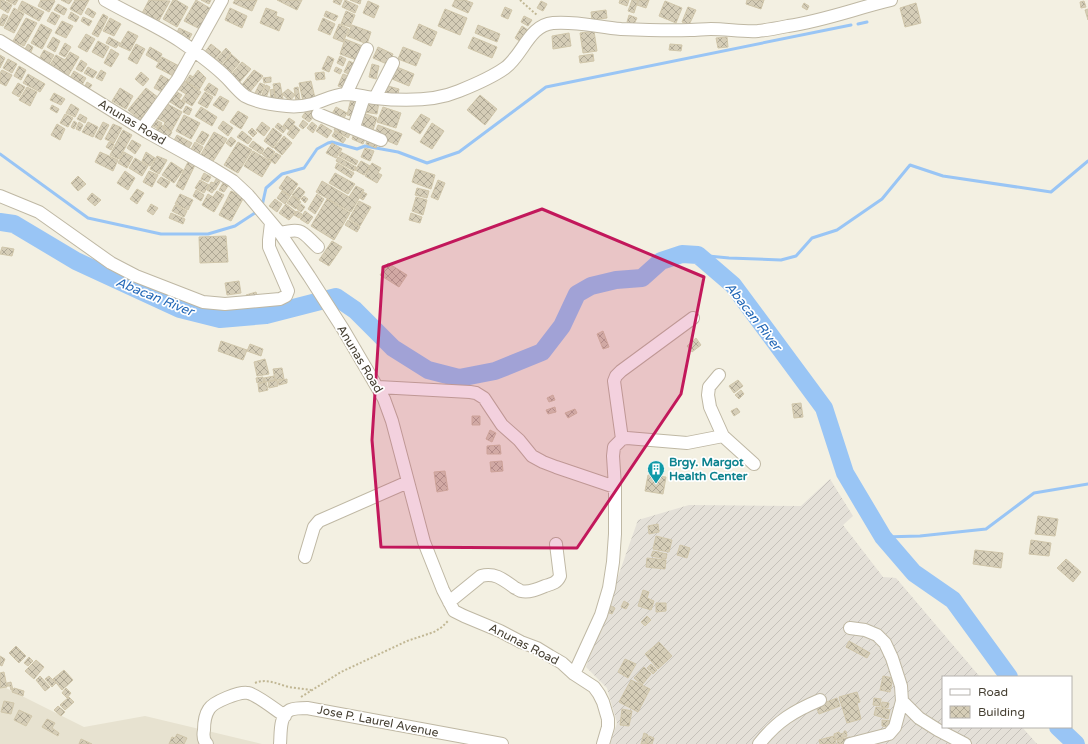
<svg xmlns="http://www.w3.org/2000/svg" width="1088" height="744" viewBox="0 0 1088 744" font-family="'Varela Round',sans-serif">
<style>
.residential{fill:#e7e2d0}
.industrial{fill:url(#industrial-furrows)}
.lines{fill:none;stroke-linecap:round;stroke-linejoin:round}
.stream{stroke:#99c5f5;stroke-width:3}
.river{stroke:#99c5f5;stroke-width:18}
.building{fill:url(#building-cross-hatch);stroke:#d0c6aa}
.minor-casing{stroke:#bfb8a4;stroke-width:14}
.path{stroke:#c1b794;stroke-width:2;stroke-dasharray:2 2;stroke-linecap:butt}
.minor{stroke:#fff;stroke-width:12}
.marked{fill:#c2185b;fill-opacity:0.2;stroke:#c2185b;stroke-width:3;stroke-linejoin:round}
.labels{text-anchor:middle;stroke-width:3.5;stroke-linejoin:round;paint-order:stroke}
.street-label{font-size:12px;fill:#453f32;stroke:#fff}
.culture-label{font-size:12px;font-weight:bold;fill:#0d838f;stroke:#fff;text-anchor:start}
.water-label{font-size:13px;font-style:italic;fill:#2469b8;stroke:#fff}
</style>
<defs>
<pattern id="industrial-furrows" width="10" height="10" patternUnits="userSpaceOnUse"><rect width="10" height="10" fill="#e4e0d8"/><path d="M-1 1l2-2M0 10L10 0M9 11l2-2" fill="none" stroke="#c5c1ba"/></pattern>
<pattern id="building-cross-hatch" width="8" height="8" patternUnits="userSpaceOnUse"><rect width="8" height="8" fill="#d5cdb7"/><path d="M0 0l8 8M0 8l8-8" fill="none" stroke="#afa895"/></pattern>
</defs>
<rect width="100%" height="100%" fill="#f3f0e2"/>
<path class="residential" d="M0,685L84,727L145,716L262,744H0Z"/>
<path class="industrial" d="M830,479L853,516L843,525L883,577L896,578L980,677H943V727H1022L1037,744H610L617,723L607,688L586,667L638,520L689,505L801,506Z"/>
<g class="lines">
<path class="stream" d="M858,24L867,22
M0,154L88,218L161,234H208L235,226L258,211
M262,206L266,188L282,174L304,168L317,149L328,143L332,142L357,149L365,146L398,152L427,163L459,152L546,87L851,25
M698,255L729,258L781,260L796,256L812,238L837,230L882,199L910,165L943,176L1051,192L1088,161
M883,537L920,536L986,529L1034,493L1088,484"/>
<path class="river" d="M0,222L14,224L76,261L180,309L220,319L266,315L336,297L355,310L393,348L428,370L459,378L495,371L542,352L562,326L577,294L591,286L616,280L642,278L661,261L682,254L698,255L733,285L824,408L845,473L883,537L914,573L953,600L1009,677
M1058,727L1076,744"/>
</g>
<path class="building" d="M0,0H3L12,5L8,13L0,8Z
M6,0H18L15,5Z
M41,0H54L55,1L49,12L38,6Z
M61,0H72L69,4Z
M75,0H89L81,15L70,9Z
M149,0L170,1L157,24L141,15Z
M173,0H176L188,7L177,27L163,19Z
M196,0L213,10L202,30L184,21Z
M201,0H211L209,4Z
M235,0H257L252,11L233,3Z
M277,0H302L297,10Z
M334,0H342L340,5L333,2Z
M345,0L358,6L355,13L342,7Z
M350,0H361L360,4Z
M455,0H465L473,3L468,13L452,6Z
M620,0H629L627,6L619,3Z
M632,0H638L634,13L628,11Z
M639,0H649L646,8L637,5Z
M747,0H764L761,9L746,4Z
M22,1L44,12L39,21L18,9Z
M368,1L379,6L374,18L363,13Z
M541,1L547,4L543,11L537,8Z
M665,1L682,8L676,23L659,16Z
M1084,1L1086,7L1081,8L1080,2Z
M804,3L809,6L807,10L802,7Z
M916,3L921,23L905,27L900,8Z
M58,4L67,9L64,15L54,10Z
M505,7L512,10L508,19L501,16Z
M688,7L696,10L689,25L682,22Z
M14,8L24,14L14,33L4,28Z
M88,8L96,13L93,18L85,13Z
M230,8L247,16L242,28L225,20Z
M266,8L277,12L276,16L284,19L279,31L260,23Z
M445,9L467,18L460,35L438,26Z
M1088,9V20L1085,10Z
M606,10L607,18L592,20L591,12Z
M326,11L338,16L335,21L324,16Z
M346,11L355,15L350,27L341,24Z
M52,12L60,16L55,25L47,21Z
M71,12L79,17L76,22L68,18Z
M3,14L8,16L3,26L0,25V20Z
M103,14L108,17L98,37L92,34Z
M629,15L637,18L634,24L627,22Z
M524,16L532,20L528,26L521,22Z
M83,17L92,21L89,26L81,21Z
M26,18L37,23L24,46L13,41Z
M110,18L121,24L114,36L103,31Z
M323,18L335,24L330,35L318,30Z
M62,21L73,26L66,38L55,33Z
M41,24L52,30L42,49L31,43Z
M339,24L349,29L343,42L333,38Z
M419,24L437,32L431,46L413,38Z
M352,25L371,32L367,44L347,36Z
M478,25L500,34L497,42L475,33Z
M522,26L528,30L521,42L515,38Z
M179,28L192,34L187,43L175,37Z
M128,31L138,36L130,51L119,46Z
M594,31L597,51L583,53L580,33Z
M569,33L571,46L553,49L552,36Z
M86,34L95,39L87,52L78,47Z
M53,37L60,41L55,52L47,47Z
M109,37L120,43L116,48L106,43Z
M473,37L497,47L492,58L468,48Z
M727,37L728,47L718,48L716,38Z
M345,39L365,47L359,61L340,54Z
M98,41L109,47L103,58L92,52Z
M65,43L71,47L65,57L59,54Z
M28,44L33,47L31,52L25,49Z
M136,44L145,49L137,64L128,59Z
M211,44L221,52L213,61L204,53Z
M670,44L682,45L681,51L669,50Z
M150,47L162,54L158,62L146,55Z
M378,47L393,54L389,65L373,58Z
M403,47L421,54L416,66L398,59Z
M226,48L231,53L219,67L214,62Z
M111,49L119,54L111,67L104,63Z
M44,50L54,55L49,64L39,59Z
M70,52L79,57L68,76L50,65L56,55L65,60Z
M231,54L240,62L230,74L221,67Z
M593,54L594,61L580,63L579,56Z
M0,55L5,58L0,68Z
M328,56L334,59L329,72L322,69Z
M340,56L346,59L343,66L337,63Z
M162,57L181,67L175,77L156,67Z
M8,59L17,64L12,73L3,68Z
M81,60L87,64L82,72L76,69Z
M349,61L356,64L351,75L344,72Z
M242,62L251,69L238,84L229,77Z
M372,64L379,66L376,79L369,77Z
M19,66L26,70L21,80L14,76Z
M88,67L97,72L93,78L84,73Z
M336,67L342,70L340,74L334,71Z
M397,67L414,74L409,86L392,79Z
M2,70L12,75L6,86L0,83V73Z
M101,70L106,73L102,81L96,78Z
M198,70L206,78L199,90L186,81L190,75L193,77Z
M254,70L263,76L249,93L241,86Z
M74,71L86,78L82,85L70,78Z
M141,72L149,79L143,86L135,79Z
M324,72L325,79L316,80L315,73Z
M28,74L45,84L40,92L23,83Z
M343,74L351,77L345,89L338,86Z
M161,75L171,81L164,93L154,88Z
M271,77V82L264,83L263,78Z
M182,79L201,92L192,106L182,100L186,94L176,88Z
M311,81L315,98L303,101L299,83Z
M87,82L92,85L89,89L85,86Z
M18,83L25,87L19,97L12,93Z
M209,83L218,89L215,96L204,90Z
M260,83L265,85L259,97L254,95Z
M280,83L283,99L276,100L273,84Z
M266,85L270,87L266,98L261,97Z
M388,86L399,89L397,100L385,97Z
M27,87L37,92L30,106L19,100Z
M298,87L300,100L296,101L294,88Z
M120,88L133,96L126,109L112,101Z
M146,88L159,98L140,120L128,110Z
M274,89L275,99H271L270,90Z
M288,89L295,95L290,101L282,94Z
M174,90L182,95L179,99L185,103L181,109L167,100Z
M205,92L213,97L207,108L198,103Z
M54,93L65,99L61,105L50,100Z
M480,95L497,109L485,125L467,110Z
M220,96L229,101L223,111L213,105Z
M351,99L359,101L355,117L347,115Z
M367,99L379,102L377,114L364,112Z
M164,102L182,112L171,132L163,128L165,122L156,118Z
M71,104L79,109L75,117L66,113Z
M52,105L59,109L57,113L50,109Z
M186,106L192,109L189,115L183,112Z
M201,107L217,117L212,126L195,116Z
M336,107L347,113L341,123L330,117Z
M383,107L401,113L396,128L377,122Z
M308,108L316,114L309,122L302,117Z
M238,111L248,117L241,129L230,122Z
M361,112L377,118L372,133L356,127Z
M65,114L73,118L68,127L60,123Z
M80,114L87,118L85,123L77,119Z
M421,114L430,119L420,134L411,128Z
M184,115L200,123L191,139L176,131Z
M289,118L295,122L289,130L283,126Z
M154,119L162,123L158,129L151,125Z
M303,120L308,124L303,129L299,126Z
M74,121L77,123L74,129L71,127Z
M223,121L233,128L228,136L218,128Z
M79,122L83,125L80,131L76,129Z
M88,122L98,127L93,137L82,132Z
M103,122L109,125L101,140L95,137Z
M262,122L270,128L264,136L256,130Z
M312,122L317,126L313,133L307,128Z
M338,122L353,129L348,138L334,130Z
M278,123L286,129L283,133L275,127Z
M432,123L444,131L432,149L420,142Z
M57,124L65,129L60,140L51,135Z
M113,124L122,128L114,143L105,139Z
M160,124L172,132L168,139L156,131Z
M321,124L332,131L327,138L316,131Z
M294,125L300,130L293,139L287,134Z
M378,125L402,134L397,145L374,135Z
M252,128L257,133L253,137L248,132Z
M273,128L282,135L273,148L264,141Z
M123,130L132,135L119,159L110,155Z
M355,130L367,134L363,144L352,139Z
M202,131L209,135L203,145L196,141Z
M242,131L252,139L248,144L237,137Z
M335,131L346,139L343,143L332,136Z
M214,132L227,139L212,163L200,156Z
M177,135L192,143L187,151L173,142Z
M284,136L292,143L282,155L274,148Z
M368,136L379,141L376,148L366,144Z
M231,137L236,141L231,147L226,143Z
M132,140L141,145L135,154L127,148Z
M253,141L264,149L261,154L249,146Z
M109,142L114,144L111,150L106,147Z
M195,142L203,147L198,156L190,151Z
M238,142L252,150L238,173L224,165Z
M332,143L342,149L336,158L326,153Z
M268,147L275,152L269,160L262,154Z
M365,148L374,151L370,161L361,157Z
M253,151L271,162L262,177L244,166Z
M100,152L118,160L113,171L95,162Z
M124,152L133,157L127,168L118,163Z
M146,152L155,158L150,166L142,161Z
M341,152L358,161L356,165L339,156Z
M276,153L281,156L275,164L270,160Z
M157,156L167,160L159,174L150,169Z
M338,157L356,167L354,171L336,161Z
M135,158L148,166L142,176L129,168Z
M361,161L370,166L364,175L355,170Z
M171,162L183,170L174,183L162,175Z
M188,162L195,165L183,190L176,186Z
M337,163L354,173L351,178L335,168Z
M372,163L381,168L378,173L382,175L377,183L365,176Z
M416,169L435,175L431,189L412,182Z
M125,171L135,178L128,190L117,183Z
M149,171L158,175L152,187L143,182Z
M204,173L211,177L208,182L201,179Z
M335,173L355,184L348,194L329,183Z
M78,176L86,184L78,191L71,183Z
M287,176L298,184L290,196L279,188Z
M161,177L170,182L166,188L157,182Z
M216,179L220,182L215,190H214L212,193L207,190L211,182L214,183Z
M200,180L209,185L204,193L195,188Z
M438,180L445,183L438,200L431,197Z
M322,181L349,197L356,186L364,190L351,212L316,192Z
M223,183L228,186L224,192L219,190Z
M299,187L305,192L299,200L292,195Z
M417,188L429,191L427,198L415,195Z
M137,189L144,193L137,204L130,199Z
M196,190L204,195L201,201L193,196Z
M217,191L224,195L214,212L202,205L208,194L213,197Z
M231,191L244,197L231,221L219,215Z
M282,191L290,196L285,204L277,198Z
M363,192L367,194L363,200L360,198Z
M92,193L101,200L95,206L87,199Z
M180,194L193,200L188,210L175,204Z
M317,194L324,199L315,214L308,209Z
M292,196L301,202L296,209L287,203Z
M304,196L308,199L305,203L301,199Z
M416,197L427,200L423,215L412,211Z
M275,199L282,204L277,212L269,206Z
M327,199L350,213L334,240L311,226Z
M359,201L371,207L360,226L349,219Z
M151,204L158,208L153,215L147,211Z
M286,204L296,212L289,220L279,213Z
M301,204L305,207L301,212L297,209Z
M175,205L187,211L184,217L172,211Z
M297,211L302,214L299,218L294,215Z
M305,211L313,217L308,224L300,219Z
M171,213L185,219L183,224L169,218Z
M411,213L422,217L420,223L409,220Z
M348,220L360,227L357,232L345,225Z
M226,236L228,262L200,263L199,237Z
M332,241L342,247L329,266L319,260Z
M2,247L14,249L12,256L0,254Z
M388,263L407,275L399,287L380,275Z
M239,281L241,293L227,295L225,283Z
M256,292L258,298L248,300L246,295Z
M603,331L609,347L603,349L597,334Z
M696,338L701,345L692,352L687,346Z
M221,341L247,350L243,360L218,351Z
M250,344L263,349L261,356L247,351Z
M265,359L269,374L257,376L254,362Z
M282,368L284,379L275,380L273,369Z
M274,376L275,380L264,382V378Z
M263,377L264,382L257,383L256,378Z
M287,379V383L279,385L278,381Z
M277,380L278,386L269,388L268,382Z
M738,380L743,386L734,393L729,386Z
M266,382L268,390L259,392L258,384Z
M741,390L744,394L739,399L735,395Z
M553,395L555,400L549,402L547,398Z
M801,403L803,417L794,418L792,404Z
M555,407L556,412L548,414L546,410Z
M737,408L740,412L734,416L731,411Z
M575,409L577,413L568,418L565,413Z
M472,416H480V425H472Z
M490,430L496,433L492,442L486,439Z
M500,445L501,454H487V446Z
M502,461L503,471L491,472L490,462Z
M445,471L448,490L437,492L434,472Z
M648,475L666,477L663,494L645,491Z
M1038,516L1058,519L1055,536L1035,534Z
M658,524L659,532L649,534L648,526Z
M656,536L672,540L669,552L653,549Z
M1031,540L1051,543L1049,556L1029,554Z
M680,545L690,548L687,558L677,555Z
M975,550L1003,553L1001,568L973,564Z
M653,551L667,554L666,559L651,556Z
M647,558L666,560L665,569L646,567Z
M1066,559L1081,572L1073,582L1057,568Z
M643,590L649,592L647,598L654,601L651,610L638,606Z
M624,601L629,604L626,609L621,607Z
M656,603H666V611L656,612Z
M609,605L615,608L612,614L606,612Z
M647,616L651,620L645,626L641,622Z
M849,641L870,653L867,658L846,647Z
M659,642L672,656L658,669L645,654Z
M16,646L26,656L19,663L9,653Z
M0,656L5,659L2,666L0,665Z
M29,657L33,661L28,666L24,663Z
M625,659L636,664L628,678L618,672Z
M36,660L44,667L34,679L25,671Z
M651,664L657,670L653,674L647,668Z
M644,667L651,674L642,685L634,678Z
M64,670L73,680L62,690L53,679Z
M4,672L7,687L0,688V673Z
M40,676L50,687L45,691L36,680Z
M49,676L56,683L52,687L45,679Z
M883,676L893,678L890,692L880,690Z
M631,680L650,689L638,712L619,702Z
M11,682L13,690H11L10,686H7V683Z
M14,688L24,691L23,696L12,692Z
M66,688L71,693L67,698L62,693Z
M857,692L860,702L857,703L861,719L847,723L839,697Z
M69,697L74,702L65,710L60,705Z
M837,698L840,706L819,714L816,706Z
M874,698L881,699L880,706L873,705Z
M4,701L14,703L11,714L1,712Z
M882,702L889,703L888,708L881,707Z
M58,706L65,712L61,716L54,710Z
M876,707L890,710L888,719L874,715Z
M622,709L632,711L629,726L620,725Z
M19,710L32,716L26,726L14,720Z
M47,719L55,723L52,728L59,733L58,736L42,727Z
M882,720L891,721L890,727L882,726Z
M844,731H846L847,736L835,740L834,734L839,732L840,734L844,733Z
M644,733L648,735L645,744H641Z
M177,734L187,738L184,744H169L172,737L175,738Z
M649,736L654,738L652,744H646Z
M834,736L836,743L831,744H820L819,740Z
M850,737L851,742L838,744L837,740Z
M81,739L92,744H79Z"/>
<g class="lines">
<g class="minor-casing">
<path id="minor" d="M105,0C129,14 156,25 180,41C196,52 213,64 227,78C233,84 238,91 245,96C256,102 275,105 287,106C295,107 304,106 312,104C323,101 333,95 345,94C355,94 365,97 375,98C402,101 433,102 459,91C474,85 491,78 505,68C523,55 529,25 553,23C576,21 598,27 621,29C644,30 667,31 690,30C697,30 704,29 711,29C727,29 743,32 758,31C768,30 778,28 788,26C823,21 857,8 891,0
M0,41L147,132L212,168L233,181L248,195L280,233L309,276L343,329L384,399L392,421L424,542L443,590L454,611L464,616L500,631L521,642L537,648L550,656L562,663L574,674L594,687L599,694L603,702L608,719V727L603,744
M346,94L367,49
M375,98L393,63
M318,114L381,140
M355,124L364,97
M142,129L178,79L222,0
M0,196L39,212L111,263L136,276L203,302L225,304L280,299L286,296L288,291L269,247V240L271,223
M280,233C303,227 302,232 318,247
M719,375L709,387L708,395L710,407L723,436L754,464
M378,387L470,392L476,393L484,398L502,425L519,440L532,456L543,462L556,467L615,487
M622,439L614,381L616,376L621,371L693,318
M305,557L314,527L319,521L408,482
M449,602L481,576C495,572 504,580 515,588C516,588 520,591 521,591C529,593 538,589 545,586C552,584 557,583 560,576L556,544
M574,674L601,615L609,588L613,562L615,534V487L613,456L614,447L622,439L627,438L687,443L723,436
M902,701L919,718L938,730L965,744
M207,744C203,740 203,735 204,730C204,722 205,715 209,709C213,702 240,691 248,693C256,694 277,711 285,716
M280,744C281,734 279,716 290,710C295,708 302,708 307,708L502,744
M759,744C777,721 794,711 820,700
M850,744L889,734L895,727L902,701L901,686L892,658L885,643L877,635L865,630L850,628"/>
</g>
<path class="path" d="M520,0L538,16
M255,683C267,678 277,684 289,687C296,688 303,689 311,690
M301,697L341,672L407,641L434,632L442,627L449,620"/>
<use href="#minor" class="minor"/>
</g>
<path class="marked" d="M542,209L704,277L681,394L577,548L381,547L372,440L383,267Z"/>
<defs>
<g id="building-pin" transform="scale(0.9)"><path d="M0 17L-7.5 6A9.5 9.5 0 1 1 7.5 6Z" fill="#0f9aa8" stroke="#fff"/><path d="M-4-6H4V6H1V3H-1V6H-4ZM-2.5-4.3h1.7v1.8h-1.7ZM.8-4.3h1.7v1.8H.8ZM-2.5-1h1.7V.8h-1.7ZM.8-1h1.7V.8H.8Z" fill="#fff"/></g>
</defs>
<g fill-rule="evenodd">
<use href="#building-pin" x="656" y="469"/>
</g>
<g class="labels">
<g class="street-label">
<text transform="translate(132 122) rotate(31)" y="4">Anunas Road</text>
<text transform="translate(360 359) rotate(59)" y="4">Anunas Road</text>
<text transform="translate(524 644) rotate(27)" y="4">Anunas Road</text>
<text transform="translate(378 721) rotate(11)" y="4">Jose P. Laurel Avenue</text>
</g>
<g class="culture-label">
<text x="669" y="466">Brgy. Margot<tspan x="669" dy="14">Health Center</tspan></text>
</g>
<g class="water-label">
<text transform="translate(155 296) rotate(22)" y="5">Abacan River</text>
<text transform="translate(754 316) rotate(52)" y="5">Abacan River</text>
</g>
</g>
<rect x="942" y="676" width="130" height="52" fill="#ffffff" stroke="#b5b2ad"/>
<rect x="950" y="689" width="20" height="6" fill="#ffffff" stroke="#b5b2ad"/>
<text x="978" y="696" font-size="12" fill="#453f32">Road</text>
<rect x="950" y="706" width="20" height="12" fill="url(#building-cross-hatch)" stroke="#b5b2ad"/>
<text x="978" y="716" font-size="12" fill="#453f32">Building</text>
</svg>
